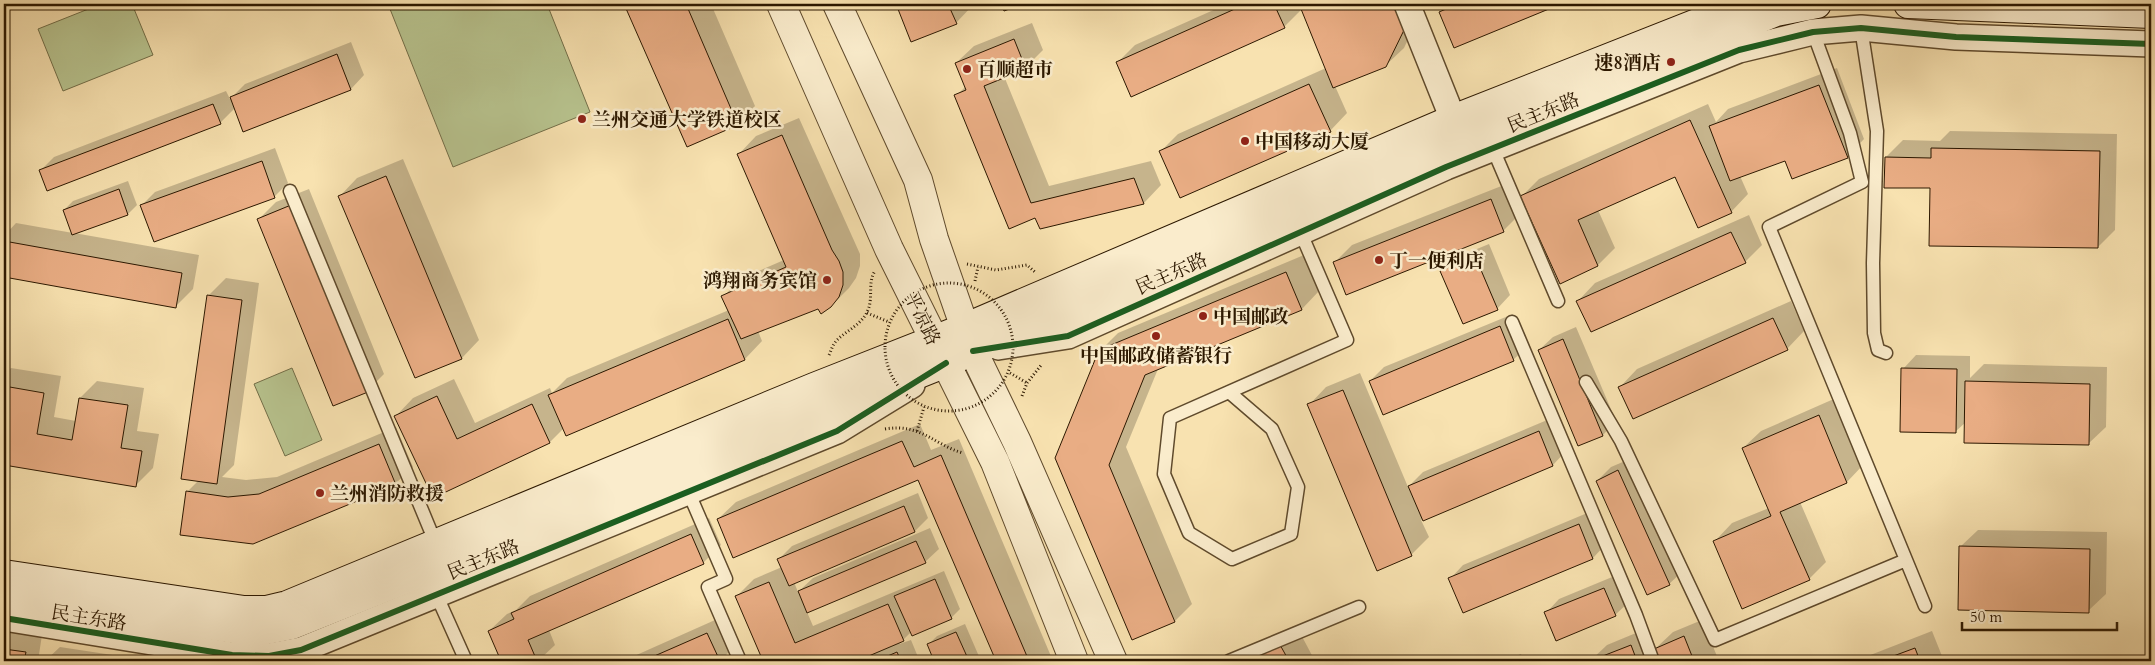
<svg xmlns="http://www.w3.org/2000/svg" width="2155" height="665" viewBox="0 0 2155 665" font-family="Cardo,'Noto Serif SC',serif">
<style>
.green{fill:#b8c48f;stroke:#726e48}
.shadow{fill:#0003}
.building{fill:#e9ad84;stroke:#2c1800}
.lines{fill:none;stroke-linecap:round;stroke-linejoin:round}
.service-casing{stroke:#5f4a2c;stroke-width:15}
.minor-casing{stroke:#5f4a2c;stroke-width:28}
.tertiary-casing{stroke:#5f4a2c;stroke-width:30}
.secondary-casing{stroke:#2c1800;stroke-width:30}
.path{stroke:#2c1800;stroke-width:3;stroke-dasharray:1 2.5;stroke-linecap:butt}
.service{stroke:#faeccc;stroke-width:12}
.minor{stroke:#faeccc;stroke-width:25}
.tertiary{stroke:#faeccc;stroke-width:28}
.secondary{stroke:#faeccc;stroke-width:28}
.path-bridge{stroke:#2c1800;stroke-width:3;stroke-dasharray:1 2.5;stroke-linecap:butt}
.cycleway-casing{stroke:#faeccc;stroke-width:9}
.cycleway{stroke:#1b5e20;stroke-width:6}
.poi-dot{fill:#8f2418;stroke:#faeccc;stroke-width:2}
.labels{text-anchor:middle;stroke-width:5;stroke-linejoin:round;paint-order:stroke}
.poi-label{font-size:19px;font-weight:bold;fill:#2c1800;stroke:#faeccc;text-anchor:start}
.street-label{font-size:19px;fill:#2c1800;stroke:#faeccc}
</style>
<rect width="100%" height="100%" fill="#f8e2b0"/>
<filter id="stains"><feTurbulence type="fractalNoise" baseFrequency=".004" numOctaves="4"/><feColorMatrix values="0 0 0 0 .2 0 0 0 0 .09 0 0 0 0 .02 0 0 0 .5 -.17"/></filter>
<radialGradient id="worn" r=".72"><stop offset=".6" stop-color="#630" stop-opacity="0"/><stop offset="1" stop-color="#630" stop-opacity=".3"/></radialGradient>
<path class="green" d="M101,4H132L153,55L63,91L38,29Z
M388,4H547L590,112L453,167Z
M292,368L322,440L285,456L254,384Z"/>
<path class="shadow" d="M626,4H711L755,106L738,124L687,145Z
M897,4H973V5L956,23L912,41Z
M1227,4H1421L1423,8L1404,48L1386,65L1335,86L1347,113L1330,131L1161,151L1178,134L1326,68L1302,9L1284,27L1117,63L1135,45Z
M1449,4H1558L1455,47L1440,12Z
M1032,23L1043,50L1025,68L1004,76L1049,186L1151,161L1161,185L1144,203L1041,228L1036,216L956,96L966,86L956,63L974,46Z
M351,42L364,75L351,89L244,131L235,108L220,123L41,170L54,157L226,91L230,99L245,84Z
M1837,68L1864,139L1847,157L1785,159L1740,176L1748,194L1731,212L1676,175L1598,210L1615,248L1598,265L1522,196L1539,179L1708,104L1716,122L1728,109Z
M799,118L860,254V266L856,278L849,288L831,306L819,307L758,331L762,341L745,359L566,434L564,428L550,442L433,496L396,416L413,398L454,379L475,423L550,388L552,393L567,378L729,310L723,297L740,279L784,260L739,154L756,136Z
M1950,131L2117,134L2115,230L2098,247L1931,187L1886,157L1903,140L1940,141Z
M275,148L288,183L274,197L142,205L155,192Z
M403,159L479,340L462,358L416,377L340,196L357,178Z
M128,181L137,205L128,214L74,233L199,255L193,289L176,306L4,276V236L16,223L73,233L64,210L73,201Z
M1509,183L1521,213L1503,231L1334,263L1352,245Z
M309,189L384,374L367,391L258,220L276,202Z
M1749,215L1762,245L1745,262L1578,301L1595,283Z
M1489,244L1510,295L1497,309L1442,271L1455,258Z
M1304,255L1319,291L1302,309L1158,369L1126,447L1192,604L1175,621L1133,639L1057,458L1100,351L1118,333Z
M226,278L259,283L234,465L222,477L246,480L277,477L396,427L413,467L395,484L261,540L187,492L199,480L208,296Z
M1791,301L1804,331L1787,349L1620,387L1637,369Z
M1513,314L1527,347L1513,360L1370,381L1384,367Z
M1576,327L1616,421L1603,435L1579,445L1539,350L1553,337Z
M1916,355L1970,356V378L1984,364L2107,367L2106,427L2088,444L1966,422L1955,432L1903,369Z
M11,368L61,376L54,417L76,421L80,398L97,381L144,388L137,431L159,434L153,468L136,485L4,464V375Z
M1360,373L1408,487L1423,472L1552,418L1566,451L1553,465L1421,520L1429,537L1411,555L1309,405L1326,387Z
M1836,398L1864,464L1847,482L1800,502L1826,562L1809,579L1715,541L1732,523L1769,508L1743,448L1761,431Z
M920,424L931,450L959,439L1053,661H997L919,478L718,519L736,502Z
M1632,458L1683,571L1669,584L1597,481L1611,467Z
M918,493L928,518L915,531L794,582L798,592L813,578L930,528L939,549L925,562L807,612L813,626L944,571L960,609L951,618L911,632L899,644L911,640L918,657L914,661H764L736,597L754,579L782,567L779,559L792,546Z
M1592,511L1606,544L1593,558L1463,612L1450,579L1463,565Z
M709,518L721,545L703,563L549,630L555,645L538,661H502L489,631L507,614L516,610L530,596Z
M1978,530L2107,532L2106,594L2088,611L1960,547Z
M1617,575L1629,602L1615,615L1546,613L1559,599Z
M724,616L737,644L720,661H623Z
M1702,620L1719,661H1590L1607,645L1648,628L1656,648L1673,632Z
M965,624L981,661H935L928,645L937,636Z
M1297,627L1315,661H1238Z
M4,629L42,635L38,661H4Z
M1932,631L1944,661H1855Z
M60,647L152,661H45Z
M1521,654L1524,661H1502Z
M437,658L438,661H421Z"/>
<path class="building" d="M624,4H686L738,125L687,147Z
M896,4H948L957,24L911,42Z
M1001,4H1023L1004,11Z
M1246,4H1274L1285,28L1131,97L1116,62Z
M1299,4H1396L1406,26L1386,67L1333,88Z
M1458,4H1561L1454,48L1439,12Z
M1014,39L1026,69L984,86L1031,203L1134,178L1144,204L1040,229L1035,218L1009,229L954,95L966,90L955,63Z
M337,54L351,90L243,132L230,97Z
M1309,84L1331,132L1180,198L1159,151Z
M1819,85L1848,158L1792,179L1785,161L1730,181L1709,126Z
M213,104L221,124L47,191L39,170Z
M1690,120L1732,213L1698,228L1675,177L1578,220L1598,266L1560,284L1520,196Z
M782,135L832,250L839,261L843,272V285L839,297L831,307L821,314L818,309L741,339L721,296L786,267L737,154Z
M1931,148L2100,151L2098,248L1929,246L1930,188H1884L1885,157L1931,158Z
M262,161L275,198L154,242L140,205Z
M386,176L462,359L415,378L338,196Z
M119,189L128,215L72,235L63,210Z
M1491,199L1504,232L1346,295L1333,262Z
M291,205L368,392L333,406L257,219Z
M1731,232L1746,263L1591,332L1576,301Z
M4,241L182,273L176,308L4,277Z
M1475,256L1498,310L1463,324L1440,271Z
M1286,272L1302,310L1145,375L1109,465L1175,622L1132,640L1055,458L1099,350Z
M207,295L242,300L217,484L181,479Z
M1773,318L1788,350L1633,419L1618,387Z
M728,319L745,360L566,436L548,395Z
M1500,326L1514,361L1383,415L1369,381Z
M1563,339L1603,436L1578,446L1538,350Z
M1901,368L1957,369L1956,433L1900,432Z
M1965,381L2090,384L2089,445L1964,443Z
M4,386L44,393L37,434L72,440L79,398L128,405L121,448L142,451L136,487L4,465Z
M1343,390L1412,556L1377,571L1307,404Z
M437,396L457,439L532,404L550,443L433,498L394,416Z
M1819,415L1847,483L1780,512L1810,580L1742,609L1713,541L1771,516L1742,448Z
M1539,431L1553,466L1423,521L1408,486Z
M902,441L914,467L941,455L1029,661H996L918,480L733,558L717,519Z
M379,444L396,485L253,544L180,535L186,491L228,497L259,494Z
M1618,470L1670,585L1647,595L1596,481Z
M904,506L915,532L789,586L777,559Z
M1579,524L1593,559L1463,613L1448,578Z
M691,534L704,564L528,640L537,661H501L488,631L514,619L511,613Z
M916,541L926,563L807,613L798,591Z
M1959,546L2090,549L2089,613L1958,610Z
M935,579L952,619L912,636L894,596Z
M769,582L795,643L888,604L904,641L857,661H763L735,596Z
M1604,588L1616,616L1556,641L1544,612Z
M956,632L969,661H934L927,644Z
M707,633L720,661H643Z
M1684,636L1694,661H1659L1654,649Z
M1279,643L1289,661H1245Z
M1631,645L1637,661H1590Z
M1915,648L1920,661H1880Z
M4,649L26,652L24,661H4Z
M897,652L901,661H876Z"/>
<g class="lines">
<g class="service-casing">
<path id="service" d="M1861,28L1877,131L1873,263L1874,333L1878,350L1886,353
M1813,32L1850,133L1862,182L1769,227L1925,606
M1493,149L1558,301
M290,191L436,544
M1512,322L1636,615L1653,661
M1586,382L1621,441L1715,640L1906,560
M1229,392L1272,429L1298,487L1291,534L1232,559L1189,533L1164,474L1170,418L1347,340L1300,231
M688,491L726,579L708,587L740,661
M436,594L466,661
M1229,661L1359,607"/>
</g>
<g class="minor-casing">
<path id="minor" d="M1407,4L1453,119
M998,347L1068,336L1446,167L1739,50L1813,32L1861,28L1956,37L2151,44
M4,618L232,655L269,656L301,650L837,431L912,385"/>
</g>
<g class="tertiary-casing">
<path id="tertiary" d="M781,4L889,249L995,462L1074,661
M837,4L918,180L934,239L973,351L1017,442L1113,661"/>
</g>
<g class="secondary-casing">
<path id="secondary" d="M1908,4L2151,14
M4,574L244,610H266L287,605L814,387L964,328L1453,119L1745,4
M4,594L239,630H267L292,625L946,363L1441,150L1776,12L1817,4"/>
</g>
<path class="path" d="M967,264L996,270L1027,265L1035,272
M975,281L978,267
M867,313L889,322
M829,355C831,351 832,347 834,344C842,332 860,327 867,312C874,299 867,283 875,271
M1010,373L1027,383
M1022,396L1027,383L1042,364
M885,429C921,423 934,445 963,453
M917,431L924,407"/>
<use href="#service" class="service"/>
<use href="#minor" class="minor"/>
<use href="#tertiary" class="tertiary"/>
<use href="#secondary" class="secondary"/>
<path class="path-bridge" d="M885 347a64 64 0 1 1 128 0a64 64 0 1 1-128 0Z"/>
<g class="cycleway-casing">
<path id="cycleway" d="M973,351L1068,336L1446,167L1739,50L1813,32L1861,28L1956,37L2151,44
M4,618L232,655L269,656L301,650L837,431L946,363"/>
</g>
<use href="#cycleway" class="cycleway"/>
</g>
<g class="poi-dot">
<circle cx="1671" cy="62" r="5"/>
<circle cx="967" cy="69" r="5"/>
<circle cx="582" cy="119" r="5"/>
<circle cx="1245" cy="141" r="5"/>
<circle cx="1379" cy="260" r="5"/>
<circle cx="827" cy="280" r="5"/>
<circle cx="1203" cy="316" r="5"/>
<circle cx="1156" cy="336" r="5"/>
<circle cx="320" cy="493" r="5"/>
</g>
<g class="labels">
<g class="poi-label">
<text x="1661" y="69" text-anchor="end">速8酒店</text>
<text x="977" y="76">百顺超市</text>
<text x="592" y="126">兰州交通大学铁道校区</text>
<text x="1255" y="148">中国移动大厦</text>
<text x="1389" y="267">丁一便利店</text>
<text x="817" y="287" text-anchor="end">鸿翔商务宾馆</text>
<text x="1213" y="323">中国邮政</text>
<text x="1156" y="362" text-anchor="middle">中国邮政储蓄银行</text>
<text x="330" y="500">兰州消防救援</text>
</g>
<g class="street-label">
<text transform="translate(1543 112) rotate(-22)" y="7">民主东路</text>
<text transform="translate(1171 273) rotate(-24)" y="7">民主东路</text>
<text transform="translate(923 318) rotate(64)" y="7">平凉路</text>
<text transform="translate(483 559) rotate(-22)" y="7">民主东路</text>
<text transform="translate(89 617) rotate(9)" y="7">民主东路</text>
</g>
</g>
<rect width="2155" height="665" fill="none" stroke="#f8e2b0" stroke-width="20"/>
<rect x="5" y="5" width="2145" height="655" fill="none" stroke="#2c1800" stroke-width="2.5"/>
<rect x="10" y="10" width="2135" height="645" fill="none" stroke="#2c1800"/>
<path d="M1962 622v8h155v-8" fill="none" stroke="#2c1800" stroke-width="2.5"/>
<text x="1970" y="622" font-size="15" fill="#2c1800" stroke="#faeccc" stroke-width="4" paint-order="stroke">50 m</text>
<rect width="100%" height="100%" filter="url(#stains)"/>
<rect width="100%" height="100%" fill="url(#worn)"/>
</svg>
